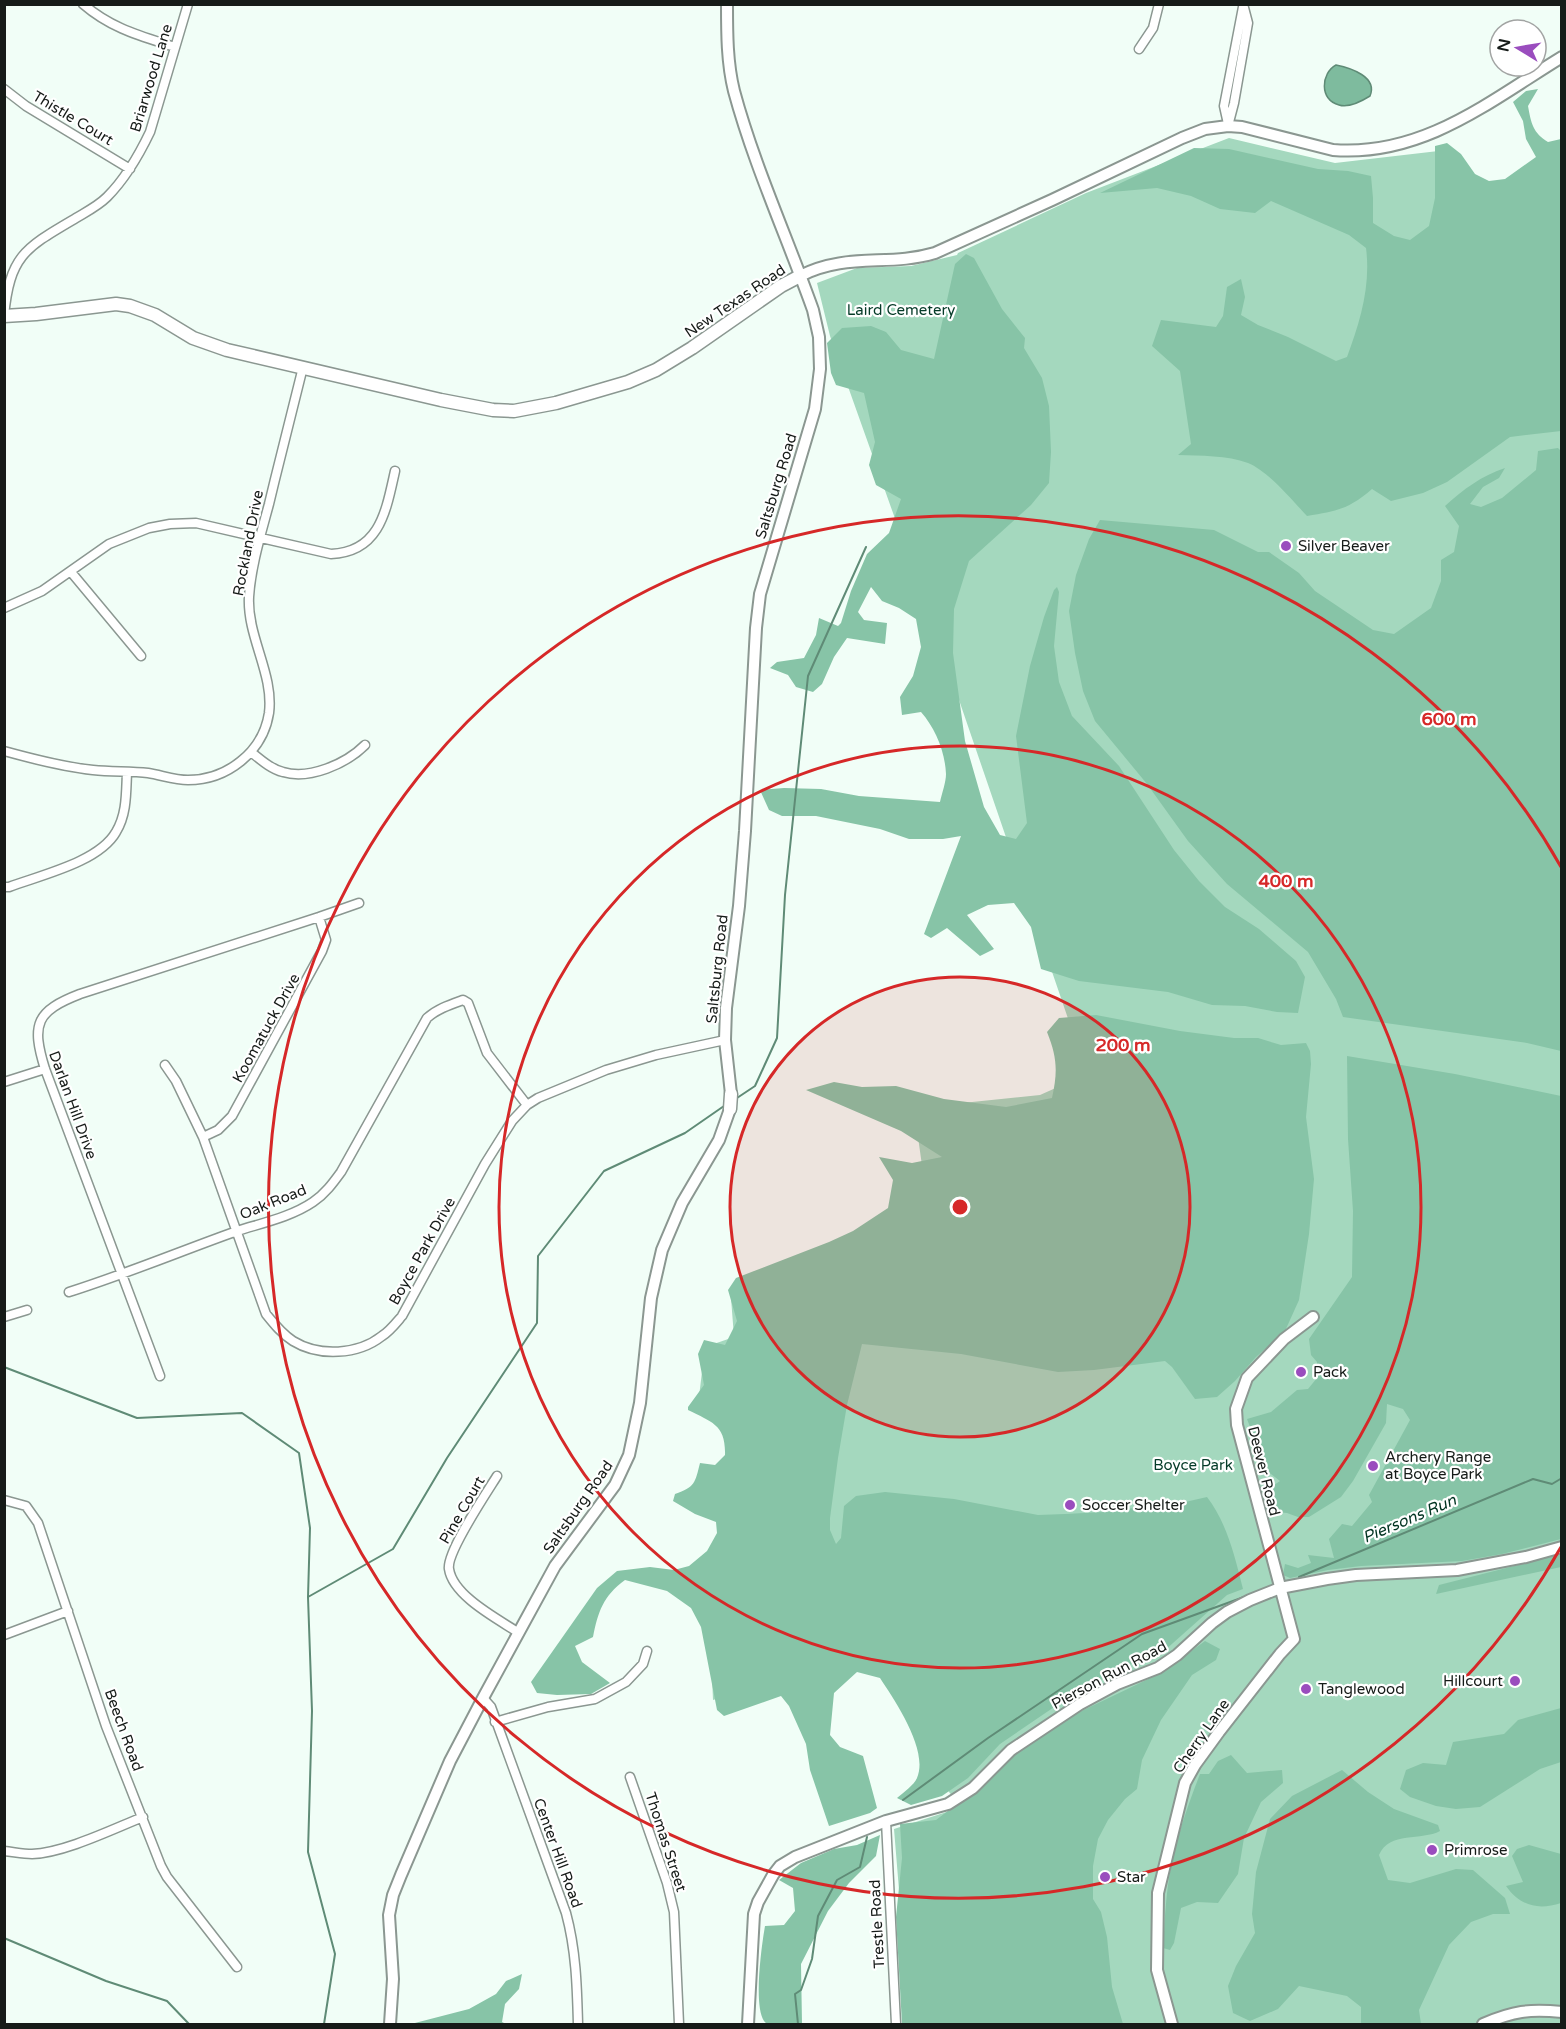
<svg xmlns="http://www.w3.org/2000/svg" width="1566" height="2029" viewBox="0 0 1566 2029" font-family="'Varela Round',sans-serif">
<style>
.green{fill:#a4d8be}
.forest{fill:#87c4a7}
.water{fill:#7ebb9e;stroke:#5f8b76;stroke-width:1.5}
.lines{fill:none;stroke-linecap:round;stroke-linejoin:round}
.stream{stroke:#5f8b76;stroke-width:2}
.minor-casing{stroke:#8b9791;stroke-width:11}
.tertiary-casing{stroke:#8b9791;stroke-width:14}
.secondary-casing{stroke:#8b9791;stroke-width:14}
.primary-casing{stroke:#8b9791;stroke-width:15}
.minor{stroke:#fff;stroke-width:8}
.tertiary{stroke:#fff;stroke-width:10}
.secondary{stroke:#fff;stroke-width:10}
.primary{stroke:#fff;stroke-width:12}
.ring{fill:none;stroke:#d62828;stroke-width:3}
.poi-dot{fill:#9a4dbe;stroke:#fff;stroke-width:2}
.labels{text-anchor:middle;stroke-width:4.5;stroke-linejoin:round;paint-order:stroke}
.street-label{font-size:15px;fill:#161b18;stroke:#fff}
.park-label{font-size:15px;fill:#053b28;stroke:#fff}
.poi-label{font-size:15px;fill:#161b18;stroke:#fff;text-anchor:start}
.water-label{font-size:16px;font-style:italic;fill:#003321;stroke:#fff}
.centre{fill:#d62828;stroke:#fff;stroke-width:3}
.ring-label{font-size:18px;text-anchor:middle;font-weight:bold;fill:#d62828;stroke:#fff;stroke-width:4.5;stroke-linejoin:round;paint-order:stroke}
</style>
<rect width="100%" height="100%" fill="#f1fef7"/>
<path class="green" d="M1229,138L1335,163L1447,150L1491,202L1561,153V2024H910L894,1829L962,1807L949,1792L875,1651L713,1700L709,1609L744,1409L698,1405L705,1347L734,1337L731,1298L928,1209L914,1108L1040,1095L1087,1074L945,659L830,336L817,283L857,268L911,266L957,255L958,253L1086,193Z"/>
<path class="forest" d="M1538,89L1528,106C1531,123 1533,133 1548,142L1561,139V431L1510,437L1447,482L1423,493L1391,501L1372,489C1349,509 1337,511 1307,516C1292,500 1268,471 1248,463C1227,455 1201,456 1178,455L1191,444L1180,371L1152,346L1161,320L1216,327L1223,316L1227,287L1241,279L1245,297L1241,315L1258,325L1288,337L1336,361L1347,357C1360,322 1371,286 1366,248L1349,235L1271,201L1255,213L1220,209L1191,196L1157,188L1100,193L1194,148L1229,149L1318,169L1348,171L1371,176L1373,198V223L1394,236L1410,240L1429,226L1435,198V146L1447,143L1461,154L1475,174L1489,181L1505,179L1536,157L1526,139L1523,121L1513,102L1526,91Z
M966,254L974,258L1002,309L1025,338L1024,348L1042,378L1049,406L1051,452L1049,483L1031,505L969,561L954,609L953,653L965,741L984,807L1000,835L1016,839L1027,823L1016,736L1030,666L1044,617L1054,590L1057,587L1059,592L1054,646L1059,682L1072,716L1119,766L1174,850L1199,881L1225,907L1259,929L1296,961L1305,977L1298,1013L1277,1012L1245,1006L1212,1005L1168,992L1079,981L1041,969L1031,927L1014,903L988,905L967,915L994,949L980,956L947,928L931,938L924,934L961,836L943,839H909L880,829L816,816H782L769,810L760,790L784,788L821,789L859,796L940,802C942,793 946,782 946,774C945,751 935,728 921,712L902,715L900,697L913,676L921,647L916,619L899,608L882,601L871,587L858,612L864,620L887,623L885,644L847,638L834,657L822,684L813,692L796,687L788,675L770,668L777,662L804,658L816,635L819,618L838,626L841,623L851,591L867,554L889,533L901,499L876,485L869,465L875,442L864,393L836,385L831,373L827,343L842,328L871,326L886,332L901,350L934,359L955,264Z
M1558,448L1562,452L1561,1051L1527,1043L1343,1017L1336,999L1308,952L1227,884L1188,841L1147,784L1095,721L1083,691L1075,653L1069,611L1076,575L1089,539L1100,520L1214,530L1258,552H1269L1299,573L1315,591L1373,630L1394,634L1431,608L1441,581V560L1454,552L1459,526L1445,506C1464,489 1481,476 1505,468L1499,478L1483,487L1470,504L1481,507L1502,498L1536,470L1538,451Z
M1096,1015L1180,1031L1234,1038H1258L1281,1045L1306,1043L1310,1051L1311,1064L1306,1117L1314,1179L1309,1234L1299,1300L1285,1331L1256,1357L1235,1381L1217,1397L1195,1399L1172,1367L1165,1361L1094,1370L1058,1372L961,1354L862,1344L847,1405L838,1458L830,1518V1530L836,1544L841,1538L844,1506L856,1496L885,1492L954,1499L1038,1515L1065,1514L1104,1512L1149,1506L1159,1508L1207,1497C1227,1523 1235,1557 1243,1589L1227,1595L1164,1651L1126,1666L1063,1701L1000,1744L968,1778L942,1796L911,1805L897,1798C903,1793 914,1785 917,1778C929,1750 895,1701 880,1678L857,1672L834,1693L830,1735L840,1747L863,1756L877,1808L870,1813L829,1826L810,1770L806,1744L789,1706L781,1696L724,1716L717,1710L701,1627L691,1608L667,1591L625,1580C603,1596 598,1612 593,1637L575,1646L582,1662L610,1683L591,1694L557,1695L537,1693L531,1682L597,1588L617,1571L650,1567L674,1570L689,1566L707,1551L717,1533L716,1522L695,1514L673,1501L675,1494C695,1487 695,1483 700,1463L715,1465L725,1455C726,1425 712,1422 688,1410V1407L704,1385L698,1354L704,1340L725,1345L737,1321L728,1290L736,1278L829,1242L853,1231L888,1208L893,1180L879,1157L912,1163L942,1157L901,1131L806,1090L834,1082L862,1087L896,1086L944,1099L1006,1107L1052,1098C1058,1071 1057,1057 1047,1032L1059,1018Z
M1347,1056L1455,1074L1561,1096V1539L1502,1554L1462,1561L1361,1566L1328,1570L1290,1578L1283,1575L1285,1564L1298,1568L1311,1563L1308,1555L1334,1558L1329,1539L1342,1524L1352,1526L1372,1502L1369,1495L1410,1420L1403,1409L1387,1404L1386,1423L1353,1481L1341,1497L1309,1517H1298L1287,1513L1267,1511L1268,1489L1280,1481L1267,1471L1247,1419L1271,1412L1297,1390L1308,1389L1317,1378V1362L1311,1355L1309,1339L1352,1277L1353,1211L1348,1139Z
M1561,1554V1567L1436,1594L1439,1585Z
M1205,1641L1220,1649L1216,1660L1192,1675L1161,1720L1142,1760L1137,1789L1125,1799L1108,1820L1098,1839L1093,1866V1899L1101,1912L1107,1937L1112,1987L1123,2024H902L896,1917L902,1858L900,1824L936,1820L983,1784L1010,1757L1069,1717L1163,1672Z
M1561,1708V1762L1540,1769L1480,1807L1456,1809L1436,1806L1410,1797L1400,1789L1406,1770L1423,1763L1446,1765L1453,1742L1504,1734L1518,1720Z
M1231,1755L1247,1773L1282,1770L1283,1783L1261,1802L1244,1838L1238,1874L1218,1903L1197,1902L1181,1908L1174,1943L1170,1950L1163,1948C1165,1917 1166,1884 1174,1854C1180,1827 1190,1800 1200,1774H1209L1218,1761Z
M1342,1770L1368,1792L1394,1809L1438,1825L1440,1831C1422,1841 1389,1831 1379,1855L1388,1880L1410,1883L1456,1869L1473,1870L1505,1898L1510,1914H1493L1471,1922L1449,1945L1419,2010L1421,2024H1361V2007L1347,1996L1299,1986L1278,2009L1250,2021L1233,2013L1228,1986L1236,1966L1255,1933L1252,1914L1256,1872L1270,1819L1292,1796Z
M880,1835L876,1856L849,1883L828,1911L801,1964L802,2024C793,2025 773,2028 766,2023C752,2012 762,1943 765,1926L784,1925L795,1911L793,1888L779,1880L801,1863L834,1849L857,1845Z
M1529,1845L1561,1854V1903C1539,1910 1521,1907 1506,1886L1523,1882L1512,1856L1517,1849Z
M522,1974L519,1989L505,2004L502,2022L506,2024H411L469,2009L496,1994L506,1981Z"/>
<path class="water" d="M1336,65C1351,68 1378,77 1370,96C1362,101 1348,108 1339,105C1319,100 1321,73 1336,65Z"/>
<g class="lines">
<path class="stream" d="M734,1100L755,1086L777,1038L785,895L808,676L866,547
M4,1367L137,1418L242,1413L299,1453L310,1528L308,1597L312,1711L308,1852L335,1954L324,2024
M1299,1577L1533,1479L1552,1484L1562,1478
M308,1597L393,1549L447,1458L537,1323L538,1256L604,1171L685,1133L724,1106
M903,1800L988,1738L1142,1634L1244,1597
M4,1938L106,1981L167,2001L189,2024
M798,2024L795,1994L801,1990L812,1959L818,1916L837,1880L860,1867L867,1837"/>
<g class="minor-casing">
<path id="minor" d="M83,4C112,29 141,36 175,47
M1139,49L1153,28L1159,4
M4,89L26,106L130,169
M1228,124L1224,106L1243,7
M1228,126L1234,103L1248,23L1243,4
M4,316C10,255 25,248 76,218C86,212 98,206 107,197C125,179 139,155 150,132L188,4
M71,572L141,656
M4,608L42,591L109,544L149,528L170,524L196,523L331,554C380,552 386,511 395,471
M4,751C33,759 64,767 93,770C112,772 130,771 148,773C161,775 175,780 188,780C227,780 263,752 269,713C274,674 247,637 249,597C251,566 261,534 269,504C280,458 292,412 303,367
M251,752C261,760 271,769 283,772C309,780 346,764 365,745
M4,887H9C41,875 99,862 116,832C127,814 126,793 127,772
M165,1065L176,1081L203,1137L266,1314C274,1324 282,1334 293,1341C319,1357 358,1355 382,1336C390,1331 396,1323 402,1316L485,1164L512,1121L527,1105L538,1098L606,1070L656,1055L725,1040
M4,1082L45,1069
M203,1137L218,1130L232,1116L322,951L326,940L319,917
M69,1292C126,1274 181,1251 237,1231C262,1223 291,1217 313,1202C325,1194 333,1183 341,1172L427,1018C437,1009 449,1005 463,1000L468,1003L487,1053L527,1105
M4,1317L27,1310
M160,1376L45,1069C31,1024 36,1011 80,994L319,917L359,903
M497,1476C487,1492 446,1553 449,1569C453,1596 498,1619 519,1633
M4,1500L26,1506L38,1523L106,1726L161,1866L167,1877L237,1967
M4,1635L68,1611
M483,1698L491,1707L566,1913C576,1950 577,1986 578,2024
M495,1722L548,1707L595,1699L626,1682L643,1664L647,1651
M630,1777L667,1883L674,1912L679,2024
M886,1821L896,2024
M4,1851C14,1852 23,1854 32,1854C64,1853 113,1829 143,1817"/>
</g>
<g class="tertiary-casing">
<path id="tertiary" d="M748,2024L754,1914L758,1902L773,1875L780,1866L795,1857L886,1821L948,1804L973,1788L1011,1750L1080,1704L1117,1684L1158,1668L1177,1655L1212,1623L1227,1612L1250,1600L1280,1588L1327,1579L1356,1575L1457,1570L1526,1557L1562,1547
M1172,2024L1157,1970L1158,1893L1185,1783L1195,1765L1219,1732L1280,1654L1294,1639L1237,1425L1236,1409L1247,1378L1284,1339L1313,1317
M1483,2024C1514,2011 1528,2009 1562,2012"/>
</g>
<g class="secondary-casing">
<path id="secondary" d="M727,4C727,33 727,63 734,91C754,165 787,237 813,310L819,337L820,369L815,409L760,594L756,628L745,831L739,906L726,1008L725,1040L731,1094
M800,276C847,252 888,267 935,253L1052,200L1182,138L1205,129L1228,126L1242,127L1333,150C1423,157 1490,101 1562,57
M390,2024L393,1979L389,1915L393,1895L401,1875L450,1761L483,1698L555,1566L615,1485L629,1455L640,1403L651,1298L662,1250L682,1203L719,1140L730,1109"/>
</g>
<g class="primary-casing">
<path id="primary" d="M4,316L36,314L116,304L130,306L155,315L193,338L227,350L441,400L493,410L514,411L556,403L628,382L656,370L692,348L781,286L800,276
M730,1109L731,1094"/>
</g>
<use href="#minor" class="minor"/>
<use href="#tertiary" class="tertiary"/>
<use href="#secondary" class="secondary"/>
<use href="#primary" class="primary"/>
</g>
<circle cx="960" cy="1207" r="230" fill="#d62828" fill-opacity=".12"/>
<g class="ring">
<circle cx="960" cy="1207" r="230"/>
<circle cx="960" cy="1207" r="461"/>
<path d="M1561 1547A691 691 0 1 1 1561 867"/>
</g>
<g class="poi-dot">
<circle cx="1286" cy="546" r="6"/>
<circle cx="1301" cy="1372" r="6"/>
<circle cx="1373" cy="1466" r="6"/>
<circle cx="1070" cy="1505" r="6"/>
<circle cx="1515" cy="1681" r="6"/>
<circle cx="1306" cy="1689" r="6"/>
<circle cx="1432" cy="1850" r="6"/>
<circle cx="1105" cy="1877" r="6"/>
</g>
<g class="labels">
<g class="street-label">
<text transform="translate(151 78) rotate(-73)" y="5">Briarwood Lane</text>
<text transform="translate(73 118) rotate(31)" y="5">Thistle Court</text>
<text transform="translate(735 301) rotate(-34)" y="5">New Texas Road</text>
<text transform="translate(776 486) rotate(-73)" y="5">Saltsburg Road</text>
<text transform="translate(248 543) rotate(-79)" y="5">Rockland Drive</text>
<text transform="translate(717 969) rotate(-84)" y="5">Saltsburg Road</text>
<text transform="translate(266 1028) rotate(-61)" y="5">Koomatuck Drive</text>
<text transform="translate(73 1105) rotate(70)" y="5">Darlan Hill Drive</text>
<text transform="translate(273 1202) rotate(-22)" y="5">Oak Road</text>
<text transform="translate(422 1251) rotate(-61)" y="5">Boyce Park Drive</text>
<text transform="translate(1264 1471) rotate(76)" y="5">Deever Road</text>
<text transform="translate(578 1507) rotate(-55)" y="5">Saltsburg Road</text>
<text transform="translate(462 1510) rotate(-60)" y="5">Pine Court</text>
<text transform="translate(1109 1675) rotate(-28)" y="5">Pierson Run Road</text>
<text transform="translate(124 1730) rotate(70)" y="5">Beech Road</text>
<text transform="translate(1201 1736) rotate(-55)" y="5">Cherry Lane</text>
<text transform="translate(666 1842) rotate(72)" y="5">Thomas Street</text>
<text transform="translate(558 1853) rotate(70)" y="5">Center Hill Road</text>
<text transform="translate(877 1924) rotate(-93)" y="5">Trestle Road</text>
</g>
<g class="park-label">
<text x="901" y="315">Laird Cemetery</text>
<text x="1193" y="1470">Boyce Park</text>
</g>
<g class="poi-label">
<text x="1298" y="551">Silver Beaver</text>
<text x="1313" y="1377">Pack</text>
<text x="1385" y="1462">Archery Range<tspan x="1385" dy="17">at Boyce Park</tspan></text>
<text x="1082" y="1510">Soccer Shelter</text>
<text x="1503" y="1686" text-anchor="end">Hillcourt</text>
<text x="1318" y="1694">Tanglewood</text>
<text x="1444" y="1855">Primrose</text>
<text x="1117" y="1882">Star</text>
</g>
<g class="water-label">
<text transform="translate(1409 1518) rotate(-23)" y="6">Piersons Run</text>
</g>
</g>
<circle cx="960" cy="1207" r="9" class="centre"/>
<g class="ring-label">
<text x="1449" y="725">600 m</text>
<text x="1286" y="887">400 m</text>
<text x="1123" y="1051">200 m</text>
</g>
<rect width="1566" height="2029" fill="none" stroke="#161b18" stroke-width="12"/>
<g transform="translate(1518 48) rotate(281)"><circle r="28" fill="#ffffff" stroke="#a2a4a3" stroke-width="1.5"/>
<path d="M0-4.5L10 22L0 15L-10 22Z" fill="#9a4dbe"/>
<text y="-9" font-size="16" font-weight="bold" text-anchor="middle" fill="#161b18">N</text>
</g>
</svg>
